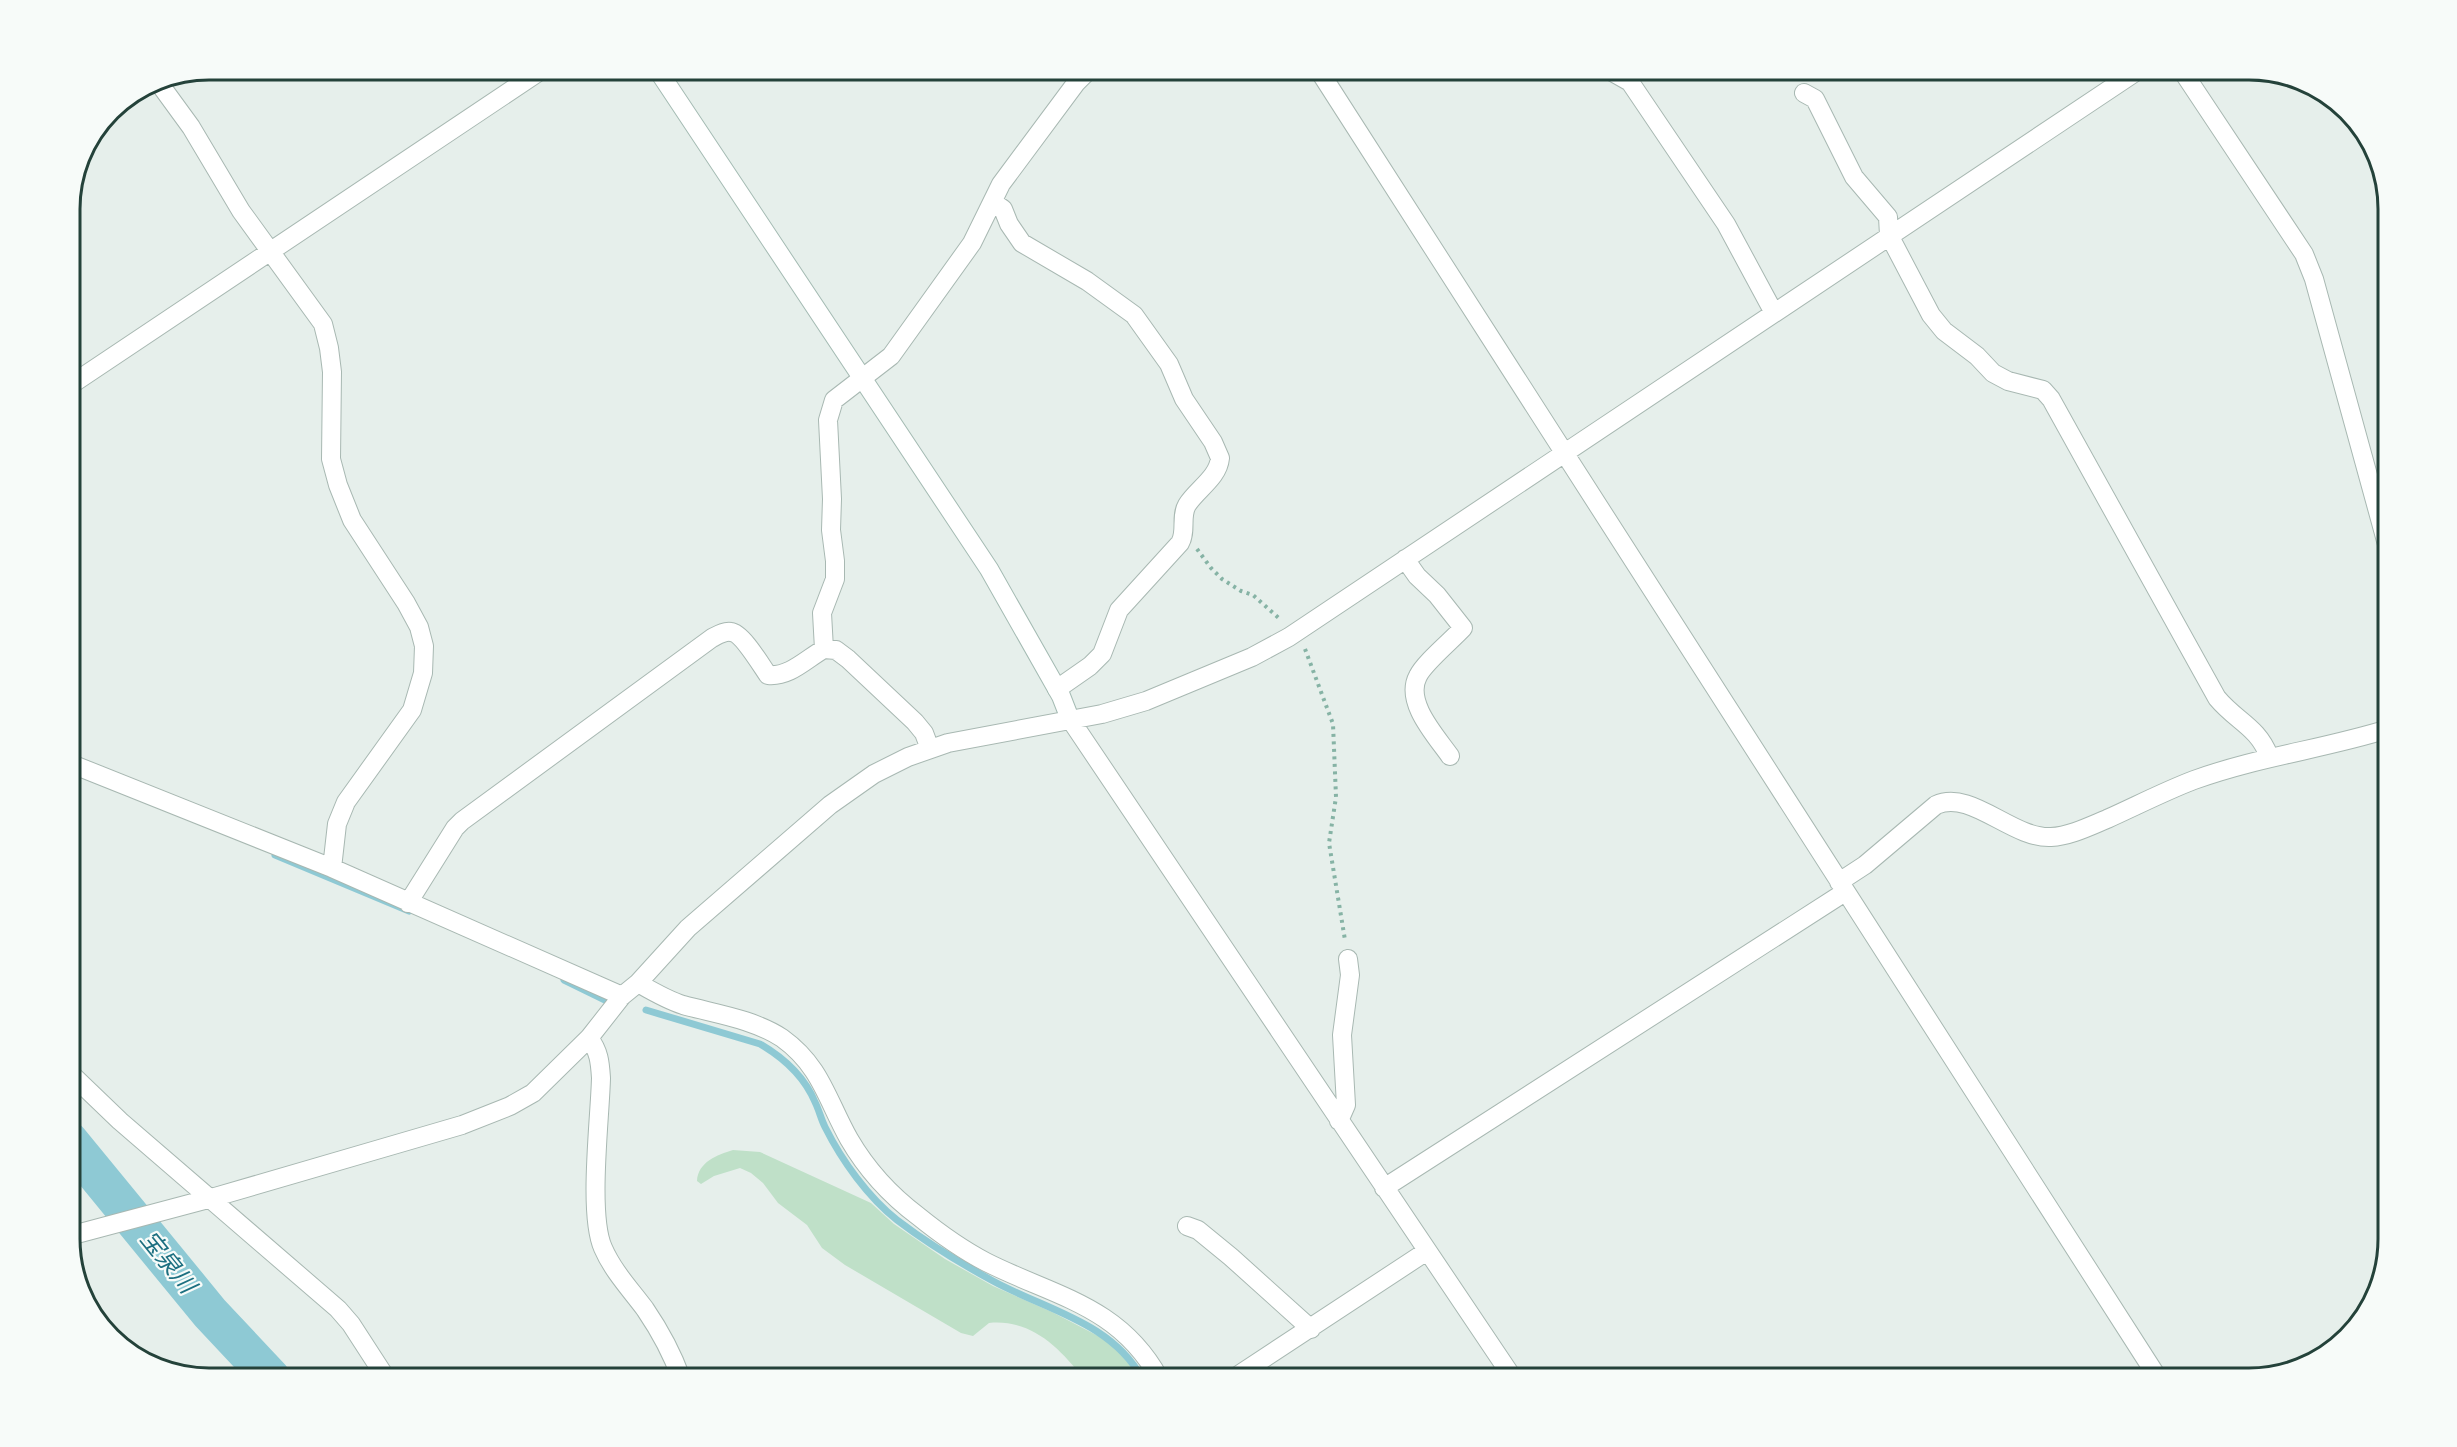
<svg xmlns="http://www.w3.org/2000/svg" width="2457" height="1447" viewBox="0 0 2457 1447" font-family="Jost,'Noto Sans JP',sans-serif">
<style>
.green{fill:#bfe0c8}
.lines{fill:none;stroke-linecap:round;stroke-linejoin:round}
.stream{stroke:#8ec9d4;stroke-width:7}
.river{stroke:#8ec9d4;stroke-width:39}
.street-casing{stroke:#a8b8b2;stroke-width:20}
.secondary-casing{stroke:#a4bbb3;stroke-width:20}
.path{stroke:#86b3a5;stroke-width:4;stroke-dasharray:3 4.5;stroke-linecap:butt}
.street{stroke:#fff;stroke-width:18}
.secondary{stroke:#fff;stroke-width:18}
.labels{text-anchor:middle;stroke-width:4.5;stroke-linejoin:round;paint-order:stroke}
.water-label{font-size:24px;font-style:italic;fill:#1c6f80;stroke:#f7fbf9}
.rim{fill:none;stroke:#24423a;stroke-width:3}
</style>
<rect width="100%" height="100%" fill="#e6efeb"/>
<path class="green" d="M733,1150L760,1152L871,1203L894,1224L945,1259L993,1286L1052,1312L1102,1338L1122,1354L1139,1378H1083C1059,1347 1031,1319 989,1323L973,1336L961,1333L845,1265L822,1248L807,1225L778,1203L763,1183L751,1173L740,1168L714,1176L701,1184L697,1181C698,1162 717,1155 733,1150Z"/>
<g class="lines">
<path class="stream" d="M275,855L409,911
M564,980L605,1000
M646,1010L760,1044C784,1058 804,1076 815,1102C819,1110 821,1119 825,1127C842,1161 868,1197 897,1220C927,1243 960,1263 993,1281C1046,1310 1111,1322 1142,1378"/>
<path class="river" d="M69,1141L210,1313L271,1378"/>
<g class="street-casing">
<path id="street" d="M1318,69L2158,1378
M1607,69L1630,82L1726,224L1774,313
M2181,69L2304,254L2314,279L2388,548
M156,79L191,127L241,211L323,324L329,348L332,372L331,459L338,485L352,520L406,603L419,627L424,646L423,673L412,710L346,802L337,824L332,868
M1804,93L1815,99L1854,177L1888,217L1889,235L1931,315L1944,331L1977,356L1993,373L2008,381L2043,390L2051,399L2217,698C2237,722 2257,726 2269,756
M993,202L1003,209L1009,224L1022,243L1087,281L1134,315L1169,364L1184,399L1213,442L1220,458C1218,478 1197,489 1187,505C1180,517 1187,531 1180,543L1119,610L1102,654L1090,666L1057,689
M69,386L543,69
M1405,559L1417,576L1437,595L1463,628C1452,640 1424,663 1418,676C1404,702 1436,736 1450,756
M824,649L822,613L835,579V561L831,530L832,499L828,420L834,400L891,356L972,243L1001,184L1076,83L1090,69
M1070,719L1513,1378
M69,763L332,868L622,996
M1839,882L1865,865L1936,805C1971,789 2012,839 2051,837C2070,836 2090,826 2107,819C2136,806 2165,791 2194,780C2257,757 2324,749 2388,729
M408,903L455,828L462,821L712,638C718,635 724,631 731,632C742,633 761,665 768,675C790,677 806,659 824,649L836,650L848,659L915,722L924,733L930,749
M638,983C652,991 667,1000 683,1005C716,1014 753,1019 782,1038C821,1066 827,1100 849,1139C867,1170 890,1195 918,1216C939,1233 961,1249 986,1262C1053,1296 1119,1305 1159,1378
M589,1038C599,1051 600,1062 601,1078C600,1119 588,1214 603,1248C613,1271 630,1289 645,1309C660,1331 672,1353 681,1378
M69,1072L120,1121L338,1309L351,1324L386,1378
M1339,1121L1346,1105L1342,1035L1350,975L1348,959
M1384,1188L1845,892
M1187,1226L1198,1230L1231,1257L1311,1329
M69,1236L208,1199L462,1125L510,1106L533,1093L589,1038L622,996L638,983L688,928L830,805L874,774L908,757L948,743L1102,714L1146,701L1252,657L1289,637L2140,69
M1234,1378L1427,1251"/>
</g>
<g class="secondary-casing">
<path id="secondary" d="M657,69L989,569L1061,696L1070,719"/>
</g>
<path class="path" d="M1197,549L1211,568L1222,579L1241,591L1253,595L1281,620
M1305,649L1333,724L1336,797L1329,843L1345,940"/>
<use href="#street" class="street"/>
<use href="#secondary" class="secondary"/>
</g>
<g class="labels">
<g class="water-label">
<text transform="translate(168 1262) rotate(51)" y="8">宝泉川</text>
</g>
</g>
<path d="M0 0H2457V1447H0ZM209 80H2249A129 129 0 0 1 2378 209V1239A129 129 0 0 1 2249 1368H209A129 129 0 0 1 80 1239V209A129 129 0 0 1 209 80Z" fill="#f7fbf9" fill-rule="evenodd"/>
<path class="rim" d="M209 80H2249A129 129 0 0 1 2378 209V1239A129 129 0 0 1 2249 1368H209A129 129 0 0 1 80 1239V209A129 129 0 0 1 209 80Z"/>
</svg>
